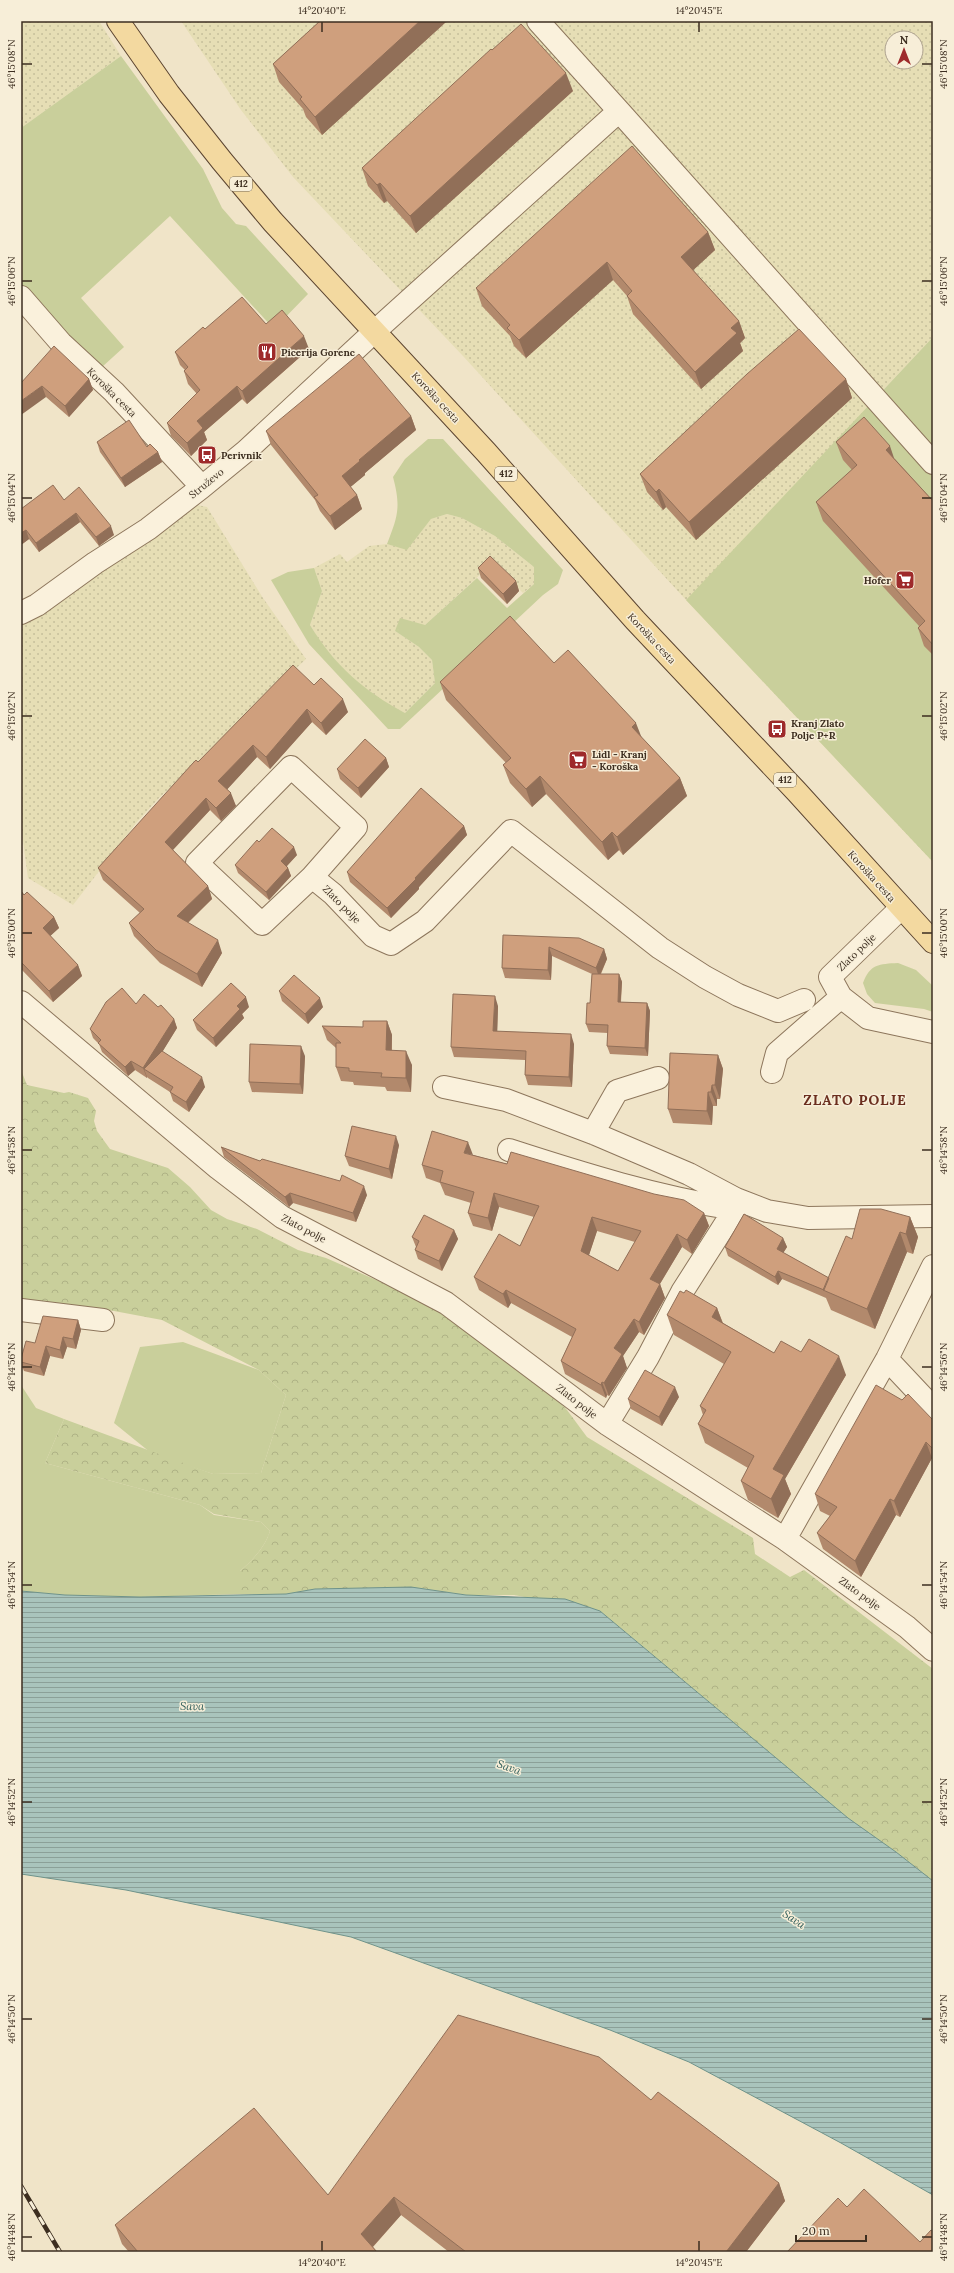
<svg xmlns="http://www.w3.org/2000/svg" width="954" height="2273" viewBox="0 0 954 2273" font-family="Lora,serif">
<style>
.farmland{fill:url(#farmland-dots);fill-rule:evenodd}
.grass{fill:#c9cf9b}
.forest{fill:url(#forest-crowns)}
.water{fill:url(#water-rules);stroke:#6f938a}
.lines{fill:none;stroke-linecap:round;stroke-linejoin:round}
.minor-casing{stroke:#8d765c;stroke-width:24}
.major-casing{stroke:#5b4430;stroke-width:24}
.minor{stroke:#faf1dc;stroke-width:22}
.major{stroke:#f3d9a0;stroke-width:22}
.rail-casing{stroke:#3d2e20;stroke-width:4.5}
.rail{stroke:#f7eed8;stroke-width:3;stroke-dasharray:9;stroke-linecap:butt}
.wall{fill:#b2896c;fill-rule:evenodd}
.shaded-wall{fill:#916f58}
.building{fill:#cf9f7d;stroke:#916f58;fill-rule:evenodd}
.ticks{fill:none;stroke:#3d2e20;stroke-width:1.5}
.labels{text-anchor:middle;stroke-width:3;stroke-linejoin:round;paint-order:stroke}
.shield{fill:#f7eed8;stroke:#756857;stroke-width:1}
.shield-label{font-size:9px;font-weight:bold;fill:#3d2e20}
.poi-label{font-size:10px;font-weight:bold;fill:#3d2e20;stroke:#f7eed8;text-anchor:start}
.street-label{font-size:10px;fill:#3d2e20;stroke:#f7eed8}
.water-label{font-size:11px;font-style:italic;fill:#2f5d5a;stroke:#f7eed8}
.district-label{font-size:14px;font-weight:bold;letter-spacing:1px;fill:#6b2e1e;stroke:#f7eed8}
.neatline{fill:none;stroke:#3d2e20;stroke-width:1.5}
.ticks-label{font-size:10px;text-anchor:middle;fill:#3d2e20}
</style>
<defs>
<pattern id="farmland-dots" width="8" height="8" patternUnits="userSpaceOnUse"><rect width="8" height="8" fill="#e6deb5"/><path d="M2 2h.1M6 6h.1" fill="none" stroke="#c6bf9b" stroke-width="1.8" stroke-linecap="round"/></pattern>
<pattern id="forest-crowns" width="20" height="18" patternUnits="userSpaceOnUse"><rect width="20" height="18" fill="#c9cf9b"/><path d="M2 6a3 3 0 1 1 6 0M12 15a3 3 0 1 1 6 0" fill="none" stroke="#aeb285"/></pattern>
<pattern id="water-rules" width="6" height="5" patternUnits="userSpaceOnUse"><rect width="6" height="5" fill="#a9c4bc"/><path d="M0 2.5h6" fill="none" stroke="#8ba098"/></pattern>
</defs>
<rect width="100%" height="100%" fill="#f0e4c8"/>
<path class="farmland" d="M21,21H99L121,56L21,128Z
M181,21H933V337L881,392L933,450V862L686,600L463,356L293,177L241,110ZM892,38H916V62H892Z
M197,505L207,507L263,598L306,659L159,798L137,822L73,905L28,878L21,826V623Z
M447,514L462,518L495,536L534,567V584L523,593L493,563L425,625L395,631L419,647L432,660L435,683L405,713L378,699L350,676L324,648L310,625L322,591L314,568L340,554L347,562L369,546L387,544L407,549L431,519Z"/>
<path class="grass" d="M121,56L203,169L222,208L236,224L246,226L308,294L274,329L170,216L81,298L124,347L102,367L94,362L21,287V128Z
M933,337V446L931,448L933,450V862L686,600Z
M428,439H443L563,570L558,584L543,595L400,729H388L309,644L271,580L288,572L314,568L322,591L310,625C334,665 364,691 405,713L435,683L432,660L419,647L395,631L400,618L425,625L477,578L507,608L534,584V567L495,536L462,518L447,514L431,519L407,550L387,544C398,516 401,507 393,477L405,459Z
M898,963L916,970L933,986V1012L924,1009L875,1003L867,994L863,983C870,964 879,964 898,963Z
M183,1342L259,1370L286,1395L261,1473L213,1474L151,1453L114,1423L140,1347Z
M21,1385L36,1408L64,1419L45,1463L200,1505L214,1515L261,1522L270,1531C265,1547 253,1560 240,1571V1594L140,1597L65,1595L21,1591Z"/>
<path class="forest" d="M21,1070L27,1085L64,1093L69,1092L88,1098L96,1111L94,1121L97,1131L110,1149L168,1168L190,1187L211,1210L227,1219L257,1229L298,1250L326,1258L406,1293L442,1311L532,1373L567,1410L587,1437L753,1538L755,1554L790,1577L804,1570L933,1669V1881L896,1852L848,1818L600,1611L514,1595H466L411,1587L315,1589L286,1594H240V1571C253,1560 265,1547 270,1531L261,1522L214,1514L200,1505L45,1463L64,1419L213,1474L261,1473L286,1395L259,1370L162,1320L98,1308L21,1301Z"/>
<path class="water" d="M411,1587L466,1595L565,1599L600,1611L848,1818L896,1852L933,1881V2195L841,2143L689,2062L610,2030L351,1937L126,1890L21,1874V1591L65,1595L140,1597L286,1594L315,1589Z"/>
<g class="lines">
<g class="minor-casing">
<path id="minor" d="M538,21L619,111
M21,297L61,343L114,392L202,487
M21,613L37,605L95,563L148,529L202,487L246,451L375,331L619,111L933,463
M312,877L356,827L291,767L197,863L262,924L312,877L333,894L373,936L391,944L425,921L511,831L660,948L705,977L738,995L778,1011L804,1000
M901,908L830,977L841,997L868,1018L933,1032
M21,1002L218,1168L282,1217L446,1303L607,1424L785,1539L907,1627L933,1650
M772,1072L777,1053L841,997
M444,1087L506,1100L593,1133L689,1174L736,1199L767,1211L808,1218L933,1216
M593,1133L617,1091L658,1078
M509,1150C583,1174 657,1197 734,1209
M21,1310L103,1320
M887,1359L933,1408
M607,1424L648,1357L682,1292L726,1223L734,1209L736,1199
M785,1539L887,1359L933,1266"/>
</g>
<g class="major-casing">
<path id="major" d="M118,21L169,94L222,161L273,222L486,452L635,620L797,792L933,942"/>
</g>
<use href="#minor" class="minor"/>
<use href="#major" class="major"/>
<g class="rail-casing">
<path id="rail" d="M21,2186L60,2252"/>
</g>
<use href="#rail" class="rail"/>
</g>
<path class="wall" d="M320,21H447L322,135L306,117L303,109L279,82L273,64Z
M492,50L573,91L416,233L387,201L384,203L368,186L362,168Z
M708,232L715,250L693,270L739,321L745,338L740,343L743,351L701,389L633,314L627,296L613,280L526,358L514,346L510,336L482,306L476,288Z
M266,324L309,349L247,404L242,399L204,432L207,440L191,456L171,436L167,423L197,394L188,384L184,371L185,370L180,365L175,352L205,329Z
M89,379L93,390L69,417L46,397L21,383Z
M846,379L852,398L696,540L666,507L663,510L647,492L640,474Z
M411,416L416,430L365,473V475L350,487L357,495L362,509L335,530L320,511L315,500L271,445L266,431Z
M97,442L158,452L162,462L125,487L100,452Z
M836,442L895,459L933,501V655L924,646L918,628L919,626L823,521L816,502L852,470L843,460Z
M64,500L114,535L99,546L80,522L39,552L29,539L21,545V509Z
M478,568L516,581L519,591L507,604L481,578Z
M554,663L641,737L680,778L687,796L623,855L619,850L608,860L546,794L532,807L510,783L503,765L506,763L446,700L440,682Z
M314,685L348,712L326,735L312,722L270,769L257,757L227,789L236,806L221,821L210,810L173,850L208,886L212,899L188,923L222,953L202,987L160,963L134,936L129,923L140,913L103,880L98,868L198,762Z
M386,758L389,767L361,798L340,779L337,769Z
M464,826L467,835L419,887V889L391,918L350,882L347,872Z
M259,842L297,855L287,866L288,868L291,876L269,900L238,873L235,865Z
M21,891L24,895L54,917L59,928L50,936L78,965L82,976L53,1002L21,969Z
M503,935L604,949L607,959L601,974H619L622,982L621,1002L647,1003L650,1011L648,1056L610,1054L607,1046L608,1033L589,1032L586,1024L590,1003L592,974L552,956L551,980L505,978L502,968Z
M279,991L323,1007L308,1024L282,1001Z
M136,1004L158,1007L174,1019L177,1028L162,1052L205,1087L189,1112L173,1101L170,1092L148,1078L147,1077V1078L135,1070L128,1076L102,1052L99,1044L93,1038L90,1029Z
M498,1006L497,1031L574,1044L572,1087L528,1085L525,1075V1060L454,1057L451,1047Z
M249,1007L242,1014L244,1018L216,1047L197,1030L193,1020Z
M387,1021L392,1035V1050L412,1065L411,1092L387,1091L385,1087L354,1085L353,1082L341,1081L336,1067V1048L327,1040L322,1026L363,1027Z
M718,1055L723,1069L720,1099H717V1106H713L712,1125L673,1123L668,1109Z
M305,1056L303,1094L252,1092L249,1082Z
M399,1145L392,1179L349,1166L345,1156Z
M221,1147L260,1161L367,1195L356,1222L293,1203L289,1207L224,1157Z
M473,1155L507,1164L704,1213L709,1226L692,1254L682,1247L660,1284L665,1298L644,1335L639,1332L623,1356L627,1368L609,1396L607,1395L606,1398L565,1374L561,1361L572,1337L511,1303L508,1308L479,1290L474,1277L520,1246L534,1217L499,1207L492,1231L473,1226L468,1213L471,1203L445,1195L440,1183L426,1178L422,1165ZM597,1231L635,1242L618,1271L589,1255Z
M910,1217L918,1237L913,1254L907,1252L875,1329L831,1310L826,1298L782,1279L778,1285L728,1256L725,1247L783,1238L787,1247L783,1253L829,1278L852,1239Z
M454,1230L458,1239L442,1271L418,1259L415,1250L416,1247L412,1237Z
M684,1293L717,1308L723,1323L774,1353L801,1352L846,1375L785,1479L791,1494L778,1518L748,1500L741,1481L748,1468L705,1443L698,1424L703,1415L700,1406L724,1364L674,1335L667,1315Z
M78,1320L81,1330L76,1349L67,1347L63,1359L50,1356L44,1376L24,1371L21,1364V1359L35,1343Z
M679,1397L662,1426L631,1409L628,1399Z
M933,1420V1459L932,1458L900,1517L896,1515L861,1577L823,1549L817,1533L830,1516L820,1511L815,1494Z
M651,2100L779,2183L785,2201L746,2252H449L401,2215L373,2247L377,2252H129L122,2244L115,2225L328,2195Z"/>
<path class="shaded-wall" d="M420,21H447L322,135L315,117Z
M566,73L573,91L416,233L410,216Z
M380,183L387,201L384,203L377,185Z
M708,232L715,250L688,275L681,257Z
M607,262L613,280L526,358L519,340Z
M739,321L745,338L740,343L743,351L701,389L695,372L731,328Z
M304,336L309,349L247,404L242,391Z
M89,379L93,390L69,417L65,406Z
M846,379L852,398L696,540L689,522Z
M42,386L46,397L21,415V401Z
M237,386L242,399L204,432L207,440L191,456L187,443L197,421Z
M411,416L416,430L365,473V475L347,490L342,476L359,460Z
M890,446L896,464L886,450Z
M158,452L162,462L125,487L121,478Z
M659,489L666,507L663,510L656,492Z
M357,495L362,509L335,530L330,516Z
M76,513L80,522L39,552L36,543Z
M111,526L114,535L99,546L96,537Z
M26,530L29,539L21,545V533Z
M516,581L519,591L507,604L503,594Z
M343,699L348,712L326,735L321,723Z
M307,709L312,722L270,769L266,757Z
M636,723L643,741L632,727Z
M253,745L257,757L223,794L218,781Z
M386,758L389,767L361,798L358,788Z
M540,776L546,794L532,807L526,789Z
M680,778L687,796L623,855L617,837Z
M231,793L236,806L221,821L216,808Z
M206,798L210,810L169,854L165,842Z
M464,826L467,835L419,887V889L391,918L387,908L415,878Z
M612,832L619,850L608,860L602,842Z
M294,847L297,855L284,869L281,861Z
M288,868L291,876L269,900L266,892Z
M208,886L212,899L181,929L177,916Z
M54,917L59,928L47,939L43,928Z
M218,940L222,953L202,987L197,974Z
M549,947L552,956L551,980L548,970Z
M604,949L607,959L599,977L596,968Z
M78,965L82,976L53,1002L49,991Z
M619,974L622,982L620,1010L618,1002Z
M495,996L498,1006L497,1041L493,1031Z
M246,997L249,1007L242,1014L244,1018L216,1047L213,1038L237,1006Z
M320,998L323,1007L308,1024L305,1014Z
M647,1003L650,1011L648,1056L645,1048Z
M174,1019L177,1028L150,1072L144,1069L147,1077V1078L143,1068Z
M387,1021L392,1035L391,1064L386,1050Z
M571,1034L574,1044L572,1087L569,1077Z
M301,1046L305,1056L303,1094L300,1084Z
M406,1051L412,1065L411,1092L406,1078Z
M718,1055L723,1069L720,1099L715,1085Z
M131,1061L135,1070L128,1076L125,1067Z
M202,1077L205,1087L189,1112L186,1102Z
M712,1085L717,1099V1106L711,1092Z
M708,1092L713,1106L712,1125L707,1111Z
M396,1136L399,1145L392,1179L389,1169Z
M468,1142L473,1155L464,1153Z
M364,1186L367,1195L356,1222L353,1213Z
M290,1193L293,1203L289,1207L285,1197Z
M494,1193L499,1207L492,1231L488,1218Z
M704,1213L709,1226L692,1254L687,1240Z
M592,1217L597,1231L586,1264L581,1251Z
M910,1217L918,1237L913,1254L906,1234Z
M454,1230L458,1239L442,1271L439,1261Z
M900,1232L907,1252L875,1329L867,1309Z
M677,1234L682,1247L655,1292L650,1279Z
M783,1238L787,1247L780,1258L777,1249Z
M778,1271L782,1279L778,1285L775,1277Z
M660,1284L665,1298L644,1335L639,1322Z
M506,1290L511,1303L508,1308L503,1294Z
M717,1308L724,1327L712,1317Z
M634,1319L639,1332L623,1356L627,1368L609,1396L604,1383L614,1348Z
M78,1320L81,1330L76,1349L73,1339Z
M63,1337L67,1347L63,1359L60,1350Z
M46,1346L50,1356L44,1376L40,1367Z
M839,1356L846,1375L785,1479L791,1494L778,1518L771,1499L773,1469Z
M602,1382L607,1395L606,1398L601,1385Z
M675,1387L679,1397L662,1426L659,1417Z
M926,1442L932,1458L900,1517L894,1501Z
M890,1499L896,1515L861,1577L855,1561Z
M779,2183L785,2201L746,2252H726Z
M394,2197L401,2215L368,2252L361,2234Z"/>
<path class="building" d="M320,21H420L315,117L300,99L302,97L273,64Z
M521,24L566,73L410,216L380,183L377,185L362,168L491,49L492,50Z
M632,146L708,232L681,257L739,321L731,328L737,333L695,372L627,296L632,291L607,262L519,340L507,328L510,325L476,288Z
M242,297L266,324L282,310L304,336L242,391L237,386L197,421L203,428L187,443L167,423L200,390L184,371L188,367L175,352L203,327L205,329Z
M799,329L846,379L689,522L659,489L656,492L640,474L747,374Z
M54,346L89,379L65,406L42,386L21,401V383Z
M359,354L411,416L359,460L360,461L342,476L357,495L330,516L314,497L318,495L266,431Z
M864,417L890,446L886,450L933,501V645L918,628L925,621L816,502L857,465L836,442Z
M129,420L147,447L150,444L158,452L121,478L97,442Z
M53,485L64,500L79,487L111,526L96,537L76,513L36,543L26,530L21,533V509Z
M490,556L516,581L503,594L478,568Z
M510,616L554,663L568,650L636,723L632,727L680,778L617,837L612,832L602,842L540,776L526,789L503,765L511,758L440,682Z
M293,665L314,685L321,678L343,699L321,723L307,709L266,757L253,745L218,781L231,793L216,808L206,798L165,842L208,886L177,916L218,940L197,974L156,950L129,923L144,909L98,868L193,763L196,760L198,762Z
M365,739L386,758L358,788L337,769Z
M421,788L464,826L415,878L416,879L387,908L347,872Z
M272,828L294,847L281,861L288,868L266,892L235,865L257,840L259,842Z
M21,891L24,895L27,892L54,917L43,928L78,965L49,991L21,962Z
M503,935L579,938L604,949L596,968L549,947L548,970L502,968Z
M592,974H619L618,1002L647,1003L645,1048L607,1046L608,1025L586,1024L587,1003H590Z
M294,975L320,998L305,1014L279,991Z
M231,983L246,997L237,1006L240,1009L213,1038L193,1020Z
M122,988L136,1004L144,994L158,1007L161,1005L174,1019L143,1068L131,1061L125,1067L98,1043L101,1040L90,1029L106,1002Z
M453,994L495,996L493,1031L571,1034L569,1077L525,1075L526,1051L451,1047Z
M363,1021H387L386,1050L406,1051V1078L381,1077L382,1073L349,1071V1068L336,1067V1043H341L322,1026L363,1027Z
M250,1044L301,1046L300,1084L249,1082Z
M162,1051L202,1077L186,1102L170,1092L173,1087L144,1069Z
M670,1053L718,1055L715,1085H712L711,1092H708L707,1111L668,1109Z
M352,1126L396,1136L389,1169L345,1156Z
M432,1131L468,1142L464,1153L507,1164L511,1152L654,1194L684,1200L704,1213L687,1240L677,1234L650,1279L660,1284L639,1322L634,1319L614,1348L622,1354L604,1383L602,1382L601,1385L561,1361L576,1329L506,1290L503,1294L474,1277L499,1234L520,1246L539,1206L494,1193L488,1218L468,1213L474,1192L440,1182L443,1171L422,1165ZM592,1217L641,1231L618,1271L581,1251Z
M221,1147L260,1161L262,1159L340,1181L342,1175L364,1186L353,1213L290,1193L285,1197Z
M860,1209H881L910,1217L906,1234L900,1232L867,1309L823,1290L846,1236L852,1239Z
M744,1214L783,1238L777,1249L829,1278L824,1290L778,1271L775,1277L725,1247Z
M424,1215L454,1230L439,1261L415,1250L419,1241L412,1237Z
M686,1290L717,1308L712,1317L774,1353L781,1341L801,1352L809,1339L839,1356L773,1469L784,1475L771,1499L741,1481L754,1456L698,1424L706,1410L700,1406L731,1352L667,1315L680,1291L684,1293Z
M43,1316L78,1320L73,1339L63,1337L60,1350L46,1346L40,1367L21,1362V1359L26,1341L35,1343Z
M645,1370L675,1387L659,1417L628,1399Z
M876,1385L902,1400L908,1394L933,1420V1449L926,1442L894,1501L890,1499L855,1561L817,1533L837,1507L815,1494Z
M458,2015L599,2057L651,2100L658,2092L779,2183L726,2252H466L394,2197L361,2234L377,2252H138L115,2225L254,2108L328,2195Z
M864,2189L920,2242L931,2230L933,2231V2252H787L838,2198L847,2207Z"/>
<path class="ticks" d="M322,22V32M699,22V32M22,64H32M922,64H932M22,281H32M922,281H932M22,498H32M922,498H932M22,716H32M922,716H932M22,933H32M922,933H932M22,1150H32M922,1150H932M22,1367H32M922,1367H932M22,1585H32M922,1585H932M22,1802H32M922,1802H932M22,2019H32M922,2019H932M22,2237H32M922,2237H932M322,2241V2251M699,2241V2251"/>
<defs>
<g id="restaurant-square" transform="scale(1)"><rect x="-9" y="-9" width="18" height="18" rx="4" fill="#9e2a2b" stroke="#f7eed8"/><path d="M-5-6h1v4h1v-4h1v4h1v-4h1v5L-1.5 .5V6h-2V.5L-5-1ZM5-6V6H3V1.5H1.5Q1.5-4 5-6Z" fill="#fff"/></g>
<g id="bus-square" transform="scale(1)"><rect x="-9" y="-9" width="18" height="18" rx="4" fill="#9e2a2b" stroke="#f7eed8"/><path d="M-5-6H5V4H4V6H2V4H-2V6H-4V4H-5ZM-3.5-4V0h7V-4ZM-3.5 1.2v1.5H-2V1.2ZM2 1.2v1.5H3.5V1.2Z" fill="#fff"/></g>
<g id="supermarket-square" transform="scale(1)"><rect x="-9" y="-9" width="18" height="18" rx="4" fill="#9e2a2b" stroke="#f7eed8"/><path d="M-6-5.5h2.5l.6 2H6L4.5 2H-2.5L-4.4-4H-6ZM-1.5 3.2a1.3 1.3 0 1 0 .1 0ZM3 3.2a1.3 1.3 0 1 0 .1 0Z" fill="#fff"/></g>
</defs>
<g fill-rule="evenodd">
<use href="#restaurant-square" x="267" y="352"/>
<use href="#bus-square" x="207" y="455"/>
<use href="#supermarket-square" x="905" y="580"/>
<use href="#bus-square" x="777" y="729"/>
<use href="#supermarket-square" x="578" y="760"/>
</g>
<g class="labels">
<g class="shield">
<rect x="230" y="177" width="22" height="14" rx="3"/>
<rect x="495" y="467" width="22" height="14" rx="3"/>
<rect x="774" y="773" width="22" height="14" rx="3"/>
</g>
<g class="shield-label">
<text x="241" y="187">412</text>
<text x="506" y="477">412</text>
<text x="785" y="783">412</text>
</g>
<g class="poi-label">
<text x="281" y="356">Picerija Gorenc</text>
<text x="221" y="459">Perivnik</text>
<text x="891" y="584" text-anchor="end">Hofer</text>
<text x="791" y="727">Kranj Zlato<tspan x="791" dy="12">Polje P+R</tspan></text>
<text x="592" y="758">Lidl - Kranj<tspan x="592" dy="12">- Koroška</tspan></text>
</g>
<g class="street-label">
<text transform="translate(112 392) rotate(45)" y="4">Koroška cesta</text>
<text transform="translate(436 397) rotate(47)" y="4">Koroška cesta</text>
<text transform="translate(206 483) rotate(-39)" y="4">Struževo</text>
<text transform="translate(652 638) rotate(47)" y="4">Koroška cesta</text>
<text transform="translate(872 876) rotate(48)" y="4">Koroška cesta</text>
<text transform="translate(342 904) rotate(45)" y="4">Zlato polje</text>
<text transform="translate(856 952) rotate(-44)" y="4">Zlato polje</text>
<text transform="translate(304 1228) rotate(28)" y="4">Zlato polje</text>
<text transform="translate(577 1401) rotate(38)" y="4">Zlato polje</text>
<text transform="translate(860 1593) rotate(36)" y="4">Zlato polje</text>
</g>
<g class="water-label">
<text transform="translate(192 1706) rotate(1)" y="4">Sava</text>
<text transform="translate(509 1767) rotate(19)" y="4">Sava</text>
<text transform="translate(794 1919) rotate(33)" y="4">Sava</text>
</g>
<g class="district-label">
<text x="855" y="1105">ZLATO POLJE</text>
</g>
</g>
<rect width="954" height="2273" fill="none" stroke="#f7eed8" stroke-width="44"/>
<g transform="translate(904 50)"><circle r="19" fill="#f7eed8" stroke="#ada18e"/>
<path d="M0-3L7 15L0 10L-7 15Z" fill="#9e2a2b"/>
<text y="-6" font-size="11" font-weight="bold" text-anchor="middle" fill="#3d2e20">N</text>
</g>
<path d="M796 2235v6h70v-6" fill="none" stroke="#3d2e20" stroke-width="2"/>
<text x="802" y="2235" font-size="12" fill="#3d2e20" stroke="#f7eed8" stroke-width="3" paint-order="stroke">20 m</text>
<rect x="22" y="22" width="910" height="2229" class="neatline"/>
<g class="ticks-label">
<text x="322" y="14">14°20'40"E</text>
<text x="699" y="14">14°20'45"E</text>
<text transform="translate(11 64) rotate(-90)" y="4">46°15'08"N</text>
<text transform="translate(943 64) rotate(-90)" y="4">46°15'08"N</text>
<text transform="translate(11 281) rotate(-90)" y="4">46°15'06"N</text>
<text transform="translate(943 281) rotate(-90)" y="4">46°15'06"N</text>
<text transform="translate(11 498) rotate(-90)" y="4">46°15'04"N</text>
<text transform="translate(943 498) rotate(-90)" y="4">46°15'04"N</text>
<text transform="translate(11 716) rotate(-90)" y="4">46°15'02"N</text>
<text transform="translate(943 716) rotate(-90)" y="4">46°15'02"N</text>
<text transform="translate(11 933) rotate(-90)" y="4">46°15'00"N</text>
<text transform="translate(943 933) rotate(-90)" y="4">46°15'00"N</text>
<text transform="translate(11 1150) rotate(-90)" y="4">46°14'58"N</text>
<text transform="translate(943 1150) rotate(-90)" y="4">46°14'58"N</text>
<text transform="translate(11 1367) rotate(-90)" y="4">46°14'56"N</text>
<text transform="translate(943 1367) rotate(-90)" y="4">46°14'56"N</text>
<text transform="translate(11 1585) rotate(-90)" y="4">46°14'54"N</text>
<text transform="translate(943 1585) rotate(-90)" y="4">46°14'54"N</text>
<text transform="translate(11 1802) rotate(-90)" y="4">46°14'52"N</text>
<text transform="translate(943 1802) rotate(-90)" y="4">46°14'52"N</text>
<text transform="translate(11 2019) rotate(-90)" y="4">46°14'50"N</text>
<text transform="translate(943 2019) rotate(-90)" y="4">46°14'50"N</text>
<text transform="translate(11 2237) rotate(-90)" y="4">46°14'48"N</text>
<text transform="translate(943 2237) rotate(-90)" y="4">46°14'48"N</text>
<text x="322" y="2266">14°20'40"E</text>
<text x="699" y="2266">14°20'45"E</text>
</g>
</svg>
